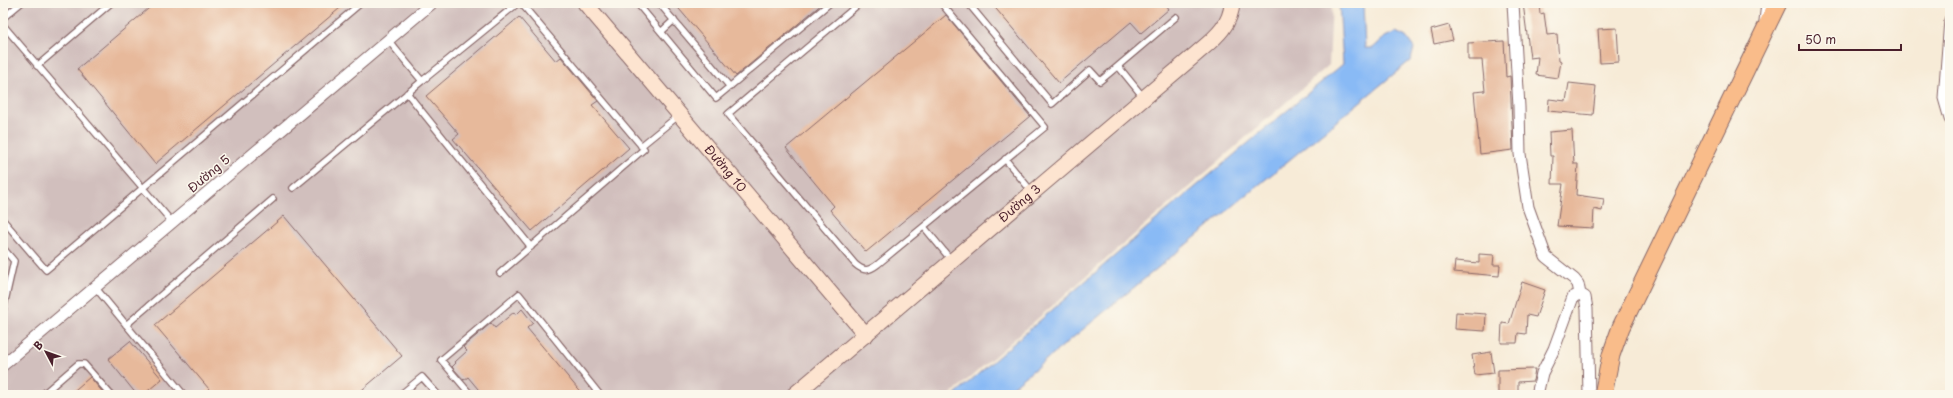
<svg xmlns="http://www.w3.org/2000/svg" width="1953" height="398" viewBox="0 0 1953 398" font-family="'Playpen Sans',sans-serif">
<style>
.industrial{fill:#d1bfbd}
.water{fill:#89baf5;stroke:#6a6c90}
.building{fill:#e7b99b}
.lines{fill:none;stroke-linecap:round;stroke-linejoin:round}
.lane-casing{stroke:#876667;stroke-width:8}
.street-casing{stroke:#876667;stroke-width:13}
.secondary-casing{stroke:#876667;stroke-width:17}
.primary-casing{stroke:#876667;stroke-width:19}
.lane{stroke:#fff;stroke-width:5.5}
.street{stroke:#fff;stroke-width:11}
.secondary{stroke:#fde4d0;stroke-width:15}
.primary{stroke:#f9bc8a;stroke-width:17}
.labels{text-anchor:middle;stroke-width:3;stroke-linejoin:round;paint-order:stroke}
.street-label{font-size:12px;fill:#4a1f2b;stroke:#fbf7ec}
</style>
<rect width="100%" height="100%" fill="#fbf7ec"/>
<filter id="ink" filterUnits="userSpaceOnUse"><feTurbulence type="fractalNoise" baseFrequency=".025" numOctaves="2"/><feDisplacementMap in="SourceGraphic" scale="8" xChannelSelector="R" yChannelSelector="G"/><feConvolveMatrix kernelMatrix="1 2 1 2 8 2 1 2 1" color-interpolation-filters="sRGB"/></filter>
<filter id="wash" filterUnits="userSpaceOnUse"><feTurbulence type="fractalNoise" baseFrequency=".012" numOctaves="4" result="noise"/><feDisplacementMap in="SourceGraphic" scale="16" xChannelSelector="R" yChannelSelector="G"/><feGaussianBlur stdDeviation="0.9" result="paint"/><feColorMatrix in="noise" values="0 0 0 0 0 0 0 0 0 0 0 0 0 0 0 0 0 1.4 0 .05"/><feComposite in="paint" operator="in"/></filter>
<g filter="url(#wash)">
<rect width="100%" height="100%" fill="#f7ebd7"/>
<path class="industrial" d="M3,3H1332L1329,65L950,395H3Z"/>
<path class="water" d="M1339,3H1363L1365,48H1373L1385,37L1396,32L1406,37L1414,48L1411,60L1003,395H954L1163,214L1343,64Z"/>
<g id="blocks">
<path class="building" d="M155,3H346L155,164L77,69Z
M674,3H823L736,76Z
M991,3H1165L1169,9L1141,33L1131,22L1059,83Z
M1523,3H1539L1540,14L1544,13L1547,35L1557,34L1559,61L1561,62L1558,78L1536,75L1538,57L1530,58Z
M946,15L1030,116L866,252L830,210L834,206L786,148Z
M519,17L556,61L561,57L598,101L592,105L629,148L532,231L453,139L459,134L426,96Z
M1449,25L1453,40L1434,44L1431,30Z
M1617,28L1619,62L1600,63L1598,29Z
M1504,41L1506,77L1510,76L1513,150L1480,154L1474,92L1485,91L1482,60H1468V43Z
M1569,83L1596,86L1593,115L1548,111L1549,99L1566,101Z
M1572,130L1574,164H1578L1576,195L1604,199L1602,211L1594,209L1593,228L1557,226L1563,184H1552L1553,156H1550L1549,132Z
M284,216L402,356L356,395H202L209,389L155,325Z
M1479,254L1494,255L1493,265H1500L1499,276L1454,272L1455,261L1479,263Z
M1522,282L1545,290L1536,317L1527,315L1526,334L1518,333L1517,343H1501L1502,323L1509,324Z
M522,309L533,323L527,328L583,395H483L468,377L464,380L452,367L456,363L455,362L467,351L463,347L491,323L495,328L514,312L516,315Z
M1456,312L1486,314L1485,331L1455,329Z
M130,341L162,379L143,395H137L108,359Z
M1491,352L1494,373L1475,375L1472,355Z
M1535,369L1533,381L1518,382V395H1498V370Z
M90,377L105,395H69Z"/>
</g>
</g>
<g filter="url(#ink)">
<use href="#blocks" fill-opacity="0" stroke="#876667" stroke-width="1"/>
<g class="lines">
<g class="lane-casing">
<path id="lane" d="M637,3L716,98L830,3
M659,3L730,87
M860,3L728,114L855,264C864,272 869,271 878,264L1045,127L941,3
M968,3L1052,104L1090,70L1100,81L1118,66
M3,18L21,3
M3,25L172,222
M661,32L674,20
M37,66L111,3
M422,81L518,3
M407,93L531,247
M1144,98L1118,66L1176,17
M641,146L678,116
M1005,159L1033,193
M293,188L422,81L388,40
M3,220L46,270L361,3
M924,227L952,261
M3,248L14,261L3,310
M500,273L644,149L521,3
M95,287L184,395
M126,325L273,199
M42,395L78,364H84L111,395
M400,395L422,377L438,395
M471,395L441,360L519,294L600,395"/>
</g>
<g class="street-casing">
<path id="street" d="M1513,3L1519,107L1520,154L1528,207L1546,257L1574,279L1578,284L1580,294
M1950,20L1944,98L1950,119
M1765,21L1767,3
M3,365L432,3
M1537,395L1542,373L1554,349L1573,297L1580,294L1585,297L1587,309L1589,395"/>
</g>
<g class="secondary-casing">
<g id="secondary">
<path id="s1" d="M585,3L866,335"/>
<path id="s2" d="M794,395L1196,54C1212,40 1231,27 1232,3"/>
</g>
</g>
<g class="primary-casing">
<path id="primary" d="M1603,395L1611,355L1621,327L1778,3"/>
</g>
<use href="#lane" class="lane"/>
<use href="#street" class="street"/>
<use href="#secondary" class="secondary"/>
<use href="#primary" class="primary"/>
</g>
</g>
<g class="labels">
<g class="street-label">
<text dy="4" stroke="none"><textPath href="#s1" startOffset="217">Đường 10</textPath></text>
<text transform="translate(209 174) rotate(-40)" y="4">Đường 5</text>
<text dy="4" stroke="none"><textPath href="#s2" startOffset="296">Đường 3</textPath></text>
</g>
</g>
<rect width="1953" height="398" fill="none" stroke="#fbf7ec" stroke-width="16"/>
<g transform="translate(46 352) rotate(311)" stroke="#fbf7ec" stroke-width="3" paint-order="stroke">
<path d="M0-3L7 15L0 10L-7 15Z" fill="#4a1f2b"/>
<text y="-6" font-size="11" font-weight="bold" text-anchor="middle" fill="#4a1f2b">B</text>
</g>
<path d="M1799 44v6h102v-6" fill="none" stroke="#4a1f2b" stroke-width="2"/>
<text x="1805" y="44" font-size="12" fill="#4a1f2b" stroke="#fbf7ec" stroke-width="3" paint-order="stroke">50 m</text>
</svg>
